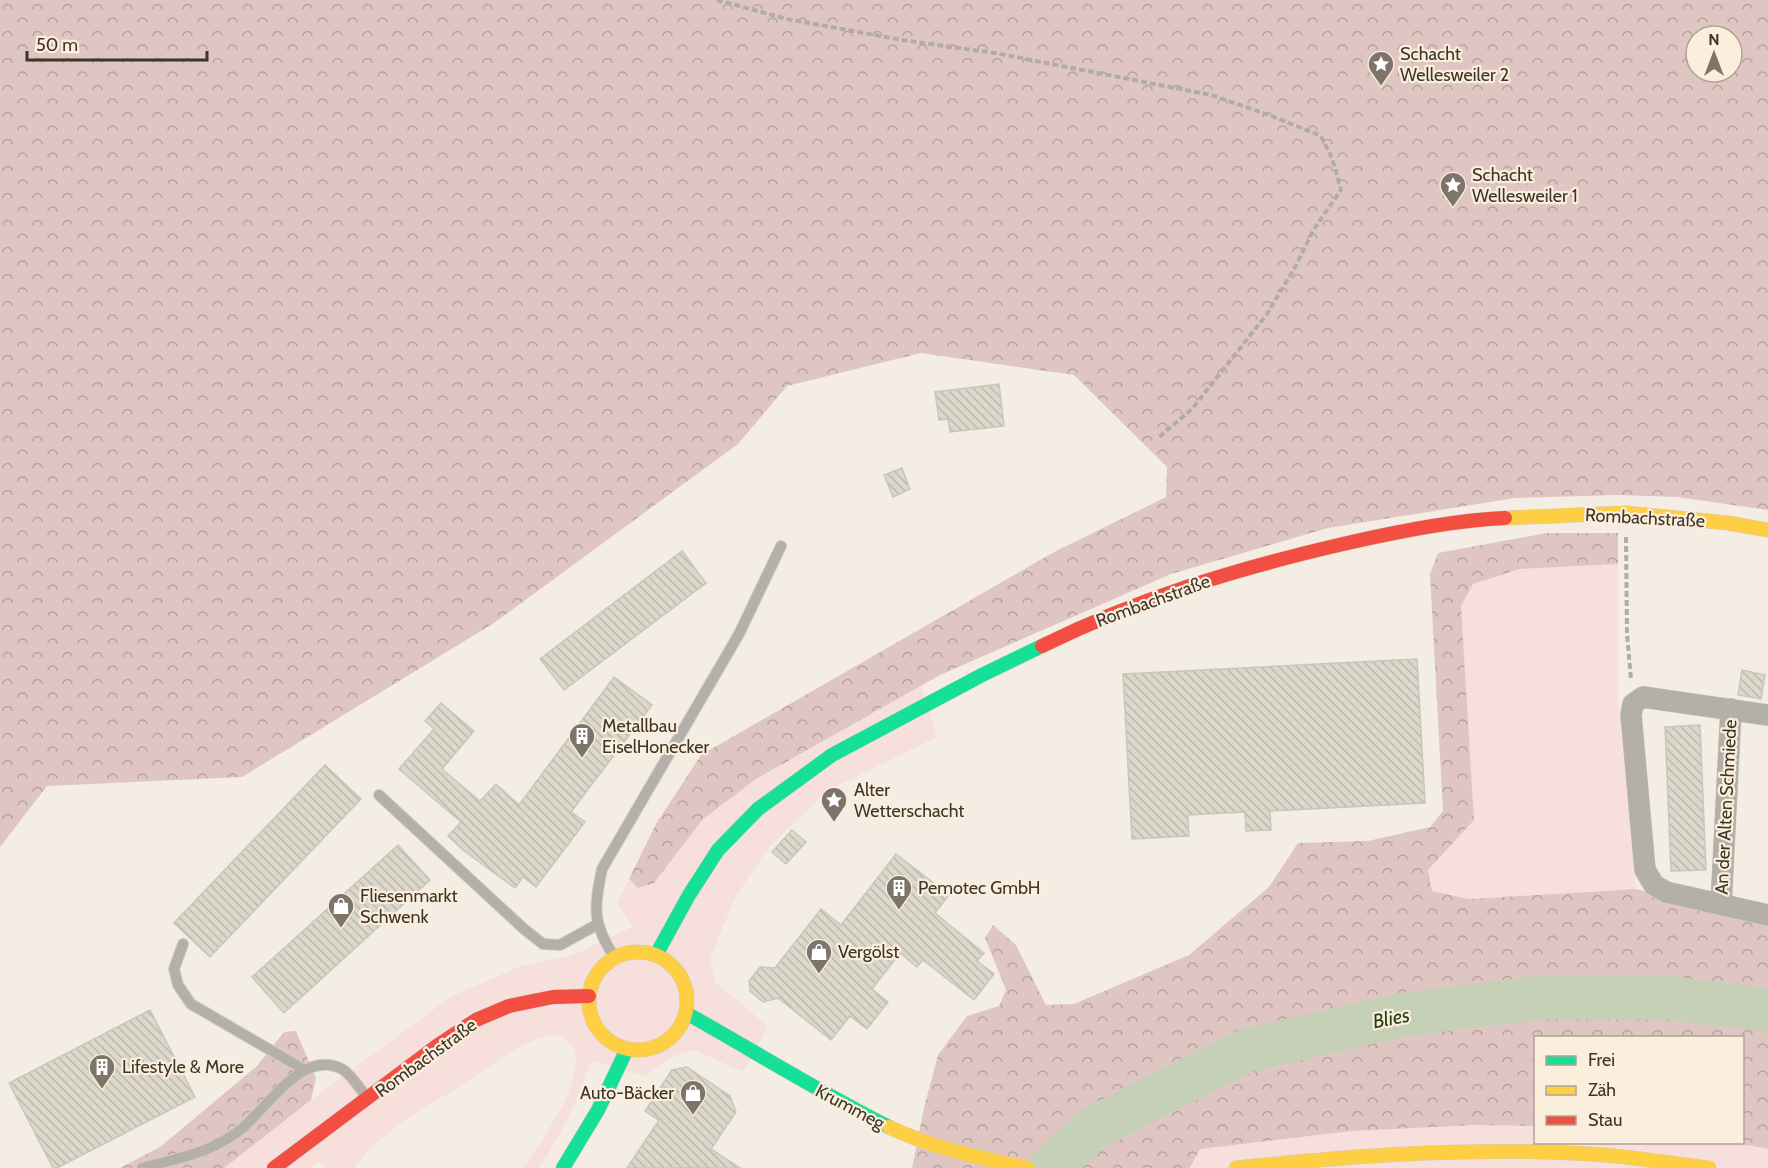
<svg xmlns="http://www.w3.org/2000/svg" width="1768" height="1168" viewBox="0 0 1768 1168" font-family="Cabin,sans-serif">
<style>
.grass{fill:#f7e0dc}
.forest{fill:url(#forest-crowns);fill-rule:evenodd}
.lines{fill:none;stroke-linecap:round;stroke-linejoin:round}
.river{stroke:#c5d0b6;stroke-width:44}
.building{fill:url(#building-back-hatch);stroke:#cac6bb;stroke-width:1.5}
.lane-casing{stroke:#d2cbc3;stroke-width:12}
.street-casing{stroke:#d2cbc3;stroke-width:22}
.fast-casing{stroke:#d2cbc3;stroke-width:15}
.slow-casing{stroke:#d2cbc3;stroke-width:15}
.jam-casing{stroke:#d2cbc3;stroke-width:15}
.path{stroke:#b2aca8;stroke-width:4;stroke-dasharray:6 3;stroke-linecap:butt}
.lane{stroke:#b5afaa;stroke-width:10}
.street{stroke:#b5afaa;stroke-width:21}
.fast{stroke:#16e098;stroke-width:14}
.slow{stroke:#ffcf43;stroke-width:14}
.jam{stroke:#f24e42;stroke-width:14}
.labels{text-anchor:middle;stroke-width:4.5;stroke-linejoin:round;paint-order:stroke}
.poi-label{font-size:18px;fill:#3e3529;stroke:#fbeedc;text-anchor:start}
.street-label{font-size:18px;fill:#3e3529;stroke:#fbeedc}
.water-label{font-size:20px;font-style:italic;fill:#28400f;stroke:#fbeedc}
</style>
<defs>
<pattern id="forest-crowns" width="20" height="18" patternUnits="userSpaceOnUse" patternTransform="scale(1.5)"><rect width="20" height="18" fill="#e0c6c3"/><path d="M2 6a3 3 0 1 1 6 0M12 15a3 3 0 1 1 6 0" fill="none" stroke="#b7a29e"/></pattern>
<pattern id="building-back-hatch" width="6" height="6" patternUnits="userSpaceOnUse" patternTransform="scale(1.5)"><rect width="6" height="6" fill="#dbd7cb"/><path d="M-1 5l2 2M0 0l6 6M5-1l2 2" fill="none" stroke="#bdb9ae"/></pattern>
</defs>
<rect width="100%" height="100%" fill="#f4ede3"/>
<path class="grass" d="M1618,564V699L1636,889L1469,899L1432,891L1428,870L1474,820L1461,606L1473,584L1520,569Z
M921,686L937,737L827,791L769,847L736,896L710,958L716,983L768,1026L743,1072L694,1050L673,1056L644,1076L591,1061C579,1099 561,1135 539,1168H523C539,1144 595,1070 569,1043C563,1036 553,1034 544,1037C512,1047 482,1072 454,1090C424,1108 372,1138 355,1168H326L320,1161L309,1168H224L311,1100L452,996L521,966L566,957L584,950L632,927L617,903L629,879L638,888L654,883L703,819L756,779Z
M1476,1125L1535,1126L1536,1142H1737L1768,1149V1168H1191L1200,1149L1353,1131Z"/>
<path class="forest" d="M0,0H1768V510L1677,497L1618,495L1515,498L1328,528L1171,574L940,675L756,779L703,819L654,883L638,888L629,879L656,824L701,755L1056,551L1166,497L1167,467L1074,375L921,353L787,386L738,444L494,623L242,777L47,786L0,847ZM1696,36H1732V72H1696Z
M1547,533H1618V564L1520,569L1473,584L1461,606L1474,820L1428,870L1432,891L1469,899L1636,889L1768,920V1149L1737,1143L1742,1142V1038H1536L1535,1126L1476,1125L1353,1131L1200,1149L1190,1168H912L924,1108L938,1055L967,1016L999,1006L1006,990L985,938L993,925L1016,945L1046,1005L1074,1004L1189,955L1269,887L1298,843L1368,841L1430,827L1443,811L1430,574L1438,553Z
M296,1031L316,1078L311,1100L224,1168H120L160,1147L257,1066L284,1032Z"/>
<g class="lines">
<path class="river" d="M1050,1168L1094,1128L1245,1051L1401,1015L1535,998H1667L1768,1010"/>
</g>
<path class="building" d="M999,384L1004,426L950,432L948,419L939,420L935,392Z
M902,468L910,489L893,497L884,475Z
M682,551L706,583L564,690L540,659Z
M1417,659L1425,803L1270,811L1271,830L1246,831L1245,812L1188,815L1189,836L1132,839L1123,674Z
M1742,670L1765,675L1761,699L1738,695Z
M614,677L652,705L571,812L585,822L536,887L523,877L515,888L463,850L448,836L461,822L399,769L434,729L425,721L441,703L474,731L442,769L480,801L496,784L519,805Z
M1700,725L1706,870L1671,871L1665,727Z
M325,765L361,799L210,957L174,923Z
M792,830L806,842L786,864L772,852Z
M398,845L430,880L284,1013L252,977Z
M896,854L949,895L935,913L984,953L977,961L994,974L974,1000L923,960L917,967L900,953L872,989L888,1002L867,1029L850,1016L831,1040L778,998L763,1002L750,991L749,981L760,967L775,968L821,909L841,925Z
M150,1010L195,1097L57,1168H53L9,1083Z
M687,1067L730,1096L736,1112L711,1149L740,1168H627L659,1120L645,1111L672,1070Z"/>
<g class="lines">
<g class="lane-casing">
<path id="lane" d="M379,795L524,929L543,944L560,945L598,924
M183,944L174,969L178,985L191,1004L303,1069
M615,958C592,923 594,909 602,869L739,634L781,546
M142,1168C178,1158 209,1154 240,1130C267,1109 302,1048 342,1069C351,1074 359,1088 366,1096"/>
</g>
<g class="street-casing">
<path id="street" d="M1768,715L1643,697L1633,704L1631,715L1645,870L1654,885L1666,892L1768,915
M1721,905L1731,709"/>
</g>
<g class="fast-casing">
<path id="fast" d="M656,955L689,895L718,850L758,809L832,755L982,675L1042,646
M686,1013C754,1051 819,1092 889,1127
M563,1168L598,1110L627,1049"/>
</g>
<g class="slow-casing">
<path id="slow" d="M1505,518L1626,513L1728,523L1768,530
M589 1001a49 49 0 1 1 98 0a49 49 0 1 1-98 0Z
M889,1127C932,1148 981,1158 1028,1168
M1236,1168C1358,1155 1482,1146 1605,1155C1640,1158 1674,1164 1709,1168"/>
</g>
<g class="jam-casing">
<path id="jam" d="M1042,646C1139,598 1239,568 1343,544C1395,532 1453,520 1505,518
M274,1168L438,1045L476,1020L509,1006L553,997L589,996"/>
</g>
<path class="path" d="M717,0L787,19L902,40L995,53L1211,95L1269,115L1321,136L1332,158L1341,190L1314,229L1294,269L1267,314L1192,409L1158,438
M1626,537L1627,634L1631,679"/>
<use href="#lane" class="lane"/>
<use href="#street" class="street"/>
<use href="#fast" class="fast"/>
<use href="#slow" class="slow"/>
<use href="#jam" class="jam"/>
</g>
<defs>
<g id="sight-pin" transform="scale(1.35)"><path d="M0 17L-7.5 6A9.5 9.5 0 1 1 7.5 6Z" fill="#7e756a" stroke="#fbeedc"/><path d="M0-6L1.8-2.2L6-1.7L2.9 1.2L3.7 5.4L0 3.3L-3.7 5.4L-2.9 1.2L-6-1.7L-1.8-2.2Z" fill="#fff"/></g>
<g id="building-pin" transform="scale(1.35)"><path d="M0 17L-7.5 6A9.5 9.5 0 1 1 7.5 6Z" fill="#7e756a" stroke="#fbeedc"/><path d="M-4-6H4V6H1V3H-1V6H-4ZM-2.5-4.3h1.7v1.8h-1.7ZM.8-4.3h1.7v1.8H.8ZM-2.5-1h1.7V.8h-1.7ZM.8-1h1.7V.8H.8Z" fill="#fff"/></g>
<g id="shop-pin" transform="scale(1.35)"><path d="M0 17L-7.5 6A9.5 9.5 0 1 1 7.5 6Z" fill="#7e756a" stroke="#fbeedc"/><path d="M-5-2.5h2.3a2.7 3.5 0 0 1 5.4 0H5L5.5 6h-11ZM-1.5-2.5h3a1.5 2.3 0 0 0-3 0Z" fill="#fff"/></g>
</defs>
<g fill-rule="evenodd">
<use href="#sight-pin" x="1381" y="64"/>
<use href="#sight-pin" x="1453" y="185"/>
<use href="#building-pin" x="582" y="736"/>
<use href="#sight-pin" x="834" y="800"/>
<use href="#building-pin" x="899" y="888"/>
<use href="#shop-pin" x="341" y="906"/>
<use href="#shop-pin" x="819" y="952"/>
<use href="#building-pin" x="102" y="1067"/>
<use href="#shop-pin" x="693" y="1093"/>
</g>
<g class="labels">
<g class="poi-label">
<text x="1400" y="60">Schacht<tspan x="1400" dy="21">Wellesweiler 2</tspan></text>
<text x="1472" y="181">Schacht<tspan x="1472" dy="21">Wellesweiler 1</tspan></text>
<text x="602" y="732">Metallbau<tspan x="602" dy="21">EiselHonecker</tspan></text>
<text x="854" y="796">Alter<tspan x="854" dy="21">Wetterschacht</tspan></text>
<text x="918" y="894">Pemotec GmbH</text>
<text x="360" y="902">Fliesenmarkt<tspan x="360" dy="21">Schwenk</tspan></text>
<text x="838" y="958">Vergölst</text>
<text x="122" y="1073">Lifestyle &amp; More</text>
<text x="674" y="1099" text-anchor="end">Auto-Bäcker</text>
</g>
<g class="street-label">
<text transform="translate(1645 518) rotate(3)" y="6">Rombachstraße</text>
<text transform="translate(1153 601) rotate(-20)" y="6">Rombachstraße</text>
<text transform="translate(1726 807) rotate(-87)" y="6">An der Alten Schmiede</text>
<text transform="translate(426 1058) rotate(-36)" y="6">Rombachstraße</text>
<text transform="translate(850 1107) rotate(28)" y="6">Krummeg</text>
</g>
<g class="water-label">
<text transform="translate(1391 1018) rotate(-11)" y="7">Blies</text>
</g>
</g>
<rect x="1534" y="1036" width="210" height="108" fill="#fbeedc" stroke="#afa494" stroke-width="1.5"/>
<rect x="1546" y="1056" width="30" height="9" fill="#16e098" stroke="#afa494" stroke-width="1.5"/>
<text x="1588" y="1066" font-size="18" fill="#3e3529">Frei</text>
<rect x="1546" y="1086" width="30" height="9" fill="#ffcf43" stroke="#afa494" stroke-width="1.5"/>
<text x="1588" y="1096" font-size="18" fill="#3e3529">Zäh</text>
<rect x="1546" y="1116" width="30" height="9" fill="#f24e42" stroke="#afa494" stroke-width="1.5"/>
<text x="1588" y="1126" font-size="18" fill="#3e3529">Stau</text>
<g transform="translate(1714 54)"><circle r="28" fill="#fbeedc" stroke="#afa494" stroke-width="1.5"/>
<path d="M0-4.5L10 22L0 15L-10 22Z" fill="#7e756a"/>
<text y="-9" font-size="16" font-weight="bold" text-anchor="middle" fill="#3e3529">N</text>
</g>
<path d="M27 51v9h180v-9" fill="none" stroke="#3e3529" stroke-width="3"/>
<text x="36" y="51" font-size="18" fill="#3e3529" stroke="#fbeedc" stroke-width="4.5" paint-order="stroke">50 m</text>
</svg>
